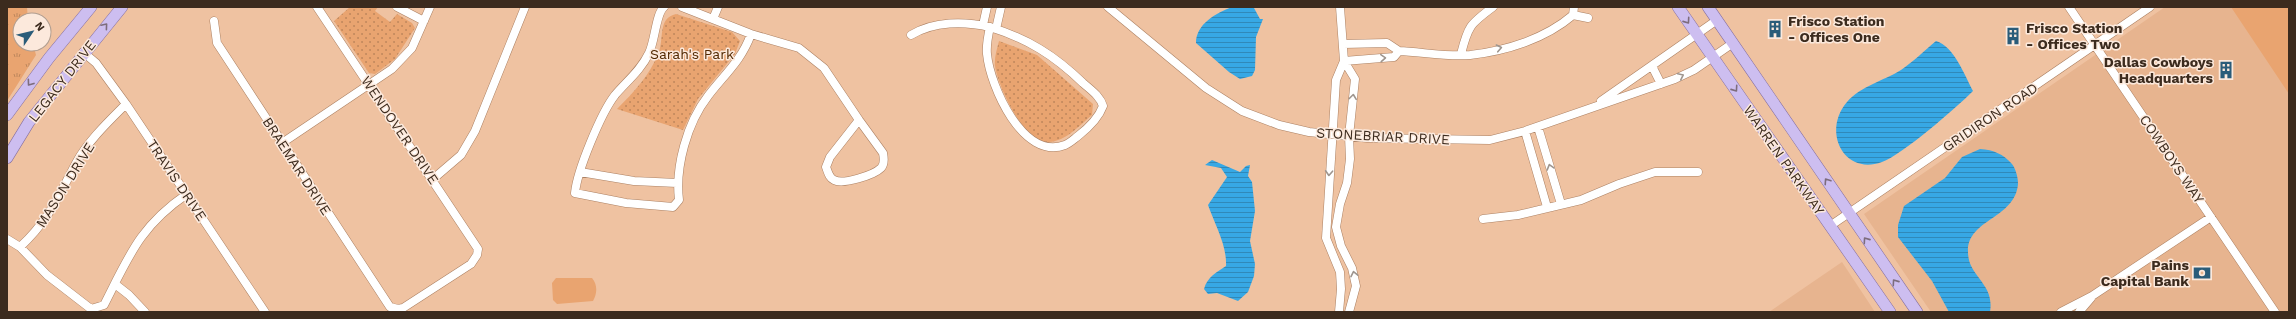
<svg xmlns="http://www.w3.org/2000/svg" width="2296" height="319" viewBox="0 0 2296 319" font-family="'Work Sans',sans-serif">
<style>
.built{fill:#e7b48f}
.grass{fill:url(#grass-tufts)}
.park{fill:url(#park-dots)}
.garden{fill:#e9a470}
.water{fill:url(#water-rules)}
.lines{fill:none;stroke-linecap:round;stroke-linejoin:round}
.minor-casing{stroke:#ac8163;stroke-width:9}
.major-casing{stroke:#856fa0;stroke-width:12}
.minor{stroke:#fff;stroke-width:8}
.major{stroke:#cdbef0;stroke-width:11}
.oneway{stroke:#7d6d7c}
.oneway2{stroke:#9e958e}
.labels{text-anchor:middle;stroke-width:3;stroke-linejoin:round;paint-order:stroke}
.poi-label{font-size:14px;font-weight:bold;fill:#3c2b1e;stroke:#fce9dc;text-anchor:start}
.park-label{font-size:14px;fill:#522801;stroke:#fce9dc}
.street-label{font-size:14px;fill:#3c2b1e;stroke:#fce9dc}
</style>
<defs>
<pattern id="grass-tufts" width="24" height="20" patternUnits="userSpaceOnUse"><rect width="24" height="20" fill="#e9a470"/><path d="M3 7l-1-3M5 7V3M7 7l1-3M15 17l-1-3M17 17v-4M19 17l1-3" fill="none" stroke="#be865b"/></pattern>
<pattern id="park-dots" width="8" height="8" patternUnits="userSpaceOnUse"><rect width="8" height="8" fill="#e9a470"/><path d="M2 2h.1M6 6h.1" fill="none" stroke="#be865b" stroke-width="1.8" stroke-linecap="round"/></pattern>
<pattern id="water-rules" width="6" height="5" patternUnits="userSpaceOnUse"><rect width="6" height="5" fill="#37a8e5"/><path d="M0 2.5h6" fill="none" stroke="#3089b9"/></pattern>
</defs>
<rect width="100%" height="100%" fill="#efc2a1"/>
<path class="built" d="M2165,7H2289V312H1931L1864,214Z
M1842,262L1875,312H1769Z"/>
<path class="grass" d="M7,7H27L28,20H20V44H33L36,55L7,101Z"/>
<path class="park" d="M350,7H378L375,11L390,22L397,14L412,23L415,28L395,59L375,74L369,73L334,21Z
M676,14L732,32L740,41L735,54L698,99L683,130L617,109C634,92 650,75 659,52C664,37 658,18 676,14Z
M999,41L1037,55L1093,104L1092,115C1079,126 1066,141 1049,142C1024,144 998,86 995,66C994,58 997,49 999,41Z"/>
<path class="garden" d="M2231,7H2289V94Z
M556,278H592C598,285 597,294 593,301L557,304L553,300L552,283Z"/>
<path class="water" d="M1232,7L1254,8L1260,19H1263L1256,37L1255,70L1252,76L1240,79L1229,72L1196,43C1196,24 1216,13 1232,7Z
M1936,41C1954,46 1965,76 1973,91C1956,108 1902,155 1882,162C1843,176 1822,131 1847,102C1861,86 1883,81 1901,70C1913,62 1925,50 1936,41Z
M1980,149C1994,150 2003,154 2012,164C2016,169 2018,178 2018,184C2015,219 1967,219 1968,252C1968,277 1995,283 1990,312H1949L1932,281L1898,237V225L1904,206L1945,178L1962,157Z
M1212,160L1240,172L1246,166L1250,165L1248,176L1252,182L1255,211L1250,241L1255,264L1254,276L1248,292L1238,301L1217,293L1208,294L1204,289C1207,277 1217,272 1226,266C1227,245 1215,225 1208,205L1227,177L1221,168L1205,165Z"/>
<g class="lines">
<g class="minor-casing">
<path id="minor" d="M397,7L424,21
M664,7C656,13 655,41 649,53C641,70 627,81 615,95C601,113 577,171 575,193L626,203L673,207L679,200C675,167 687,123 708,96C724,75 742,60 751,34
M682,7L751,34L799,48L824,68L859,120
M1108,7L1206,88L1242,111L1279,125L1309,132L1367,138L1490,140L1525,131L1675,79L1694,70L1733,43
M1340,7L1344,61L1394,57L1399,51L1387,43L1343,44
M2069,7L2275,312
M1573,15L1588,18
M713,19L718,7
M214,21L217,43L390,307L398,309L403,308L471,264L477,255L478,249L317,7
M983,25L987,7
M990,27C1028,39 1054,55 1083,83C1091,90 1100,96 1103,106C1099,117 1087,129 1078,136C1074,139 1070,143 1065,145C1023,161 990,86 987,54C986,45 988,36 990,27Z
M996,29L1001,7
M911,35C934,21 964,21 990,27
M1399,51C1422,52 1447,57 1470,55C1506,51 1545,39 1573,15L1574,7
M83,52L96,63L126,104L265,312
M1461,54C1468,26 1470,24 1493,7
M1652,66L1661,84
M1601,101L1717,20
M859,120L883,153C884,158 885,164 881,168C874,175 843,185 834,180C829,178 828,172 826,167L830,157Z
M1538,127L1561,204
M1525,131L1547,207
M282,143L392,69L412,48L430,7
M580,172L634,181L677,183
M433,179L461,155L475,131L525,7
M1483,219L1518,215L1581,200L1619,184L1655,172H1698
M1830,226L2150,7
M7,239L20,247L47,275L91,309L104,305C129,256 140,226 187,194
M20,247C49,220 58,197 76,163C88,141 108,122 126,104
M115,284L129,295L145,312
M1339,312L1341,289L1340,272L1326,238L1336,80L1344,61L1355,79L1349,136L1350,159L1347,183L1340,204L1336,227L1341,246L1352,268L1356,286L1349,312
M2061,312L2092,296L2211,217
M2079,312L2091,298"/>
</g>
<g class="major-casing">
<path id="major" d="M1678,7L1890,312
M1708,7L1917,312
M7,115L49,58L91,7
M7,158L29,122L122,7"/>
</g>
<use href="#minor" class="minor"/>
<use href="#major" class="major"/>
</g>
<defs><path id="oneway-chevron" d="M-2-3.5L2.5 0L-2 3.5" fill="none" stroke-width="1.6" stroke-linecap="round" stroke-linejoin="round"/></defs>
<g class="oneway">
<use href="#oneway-chevron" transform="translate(1687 21) rotate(55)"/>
<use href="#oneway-chevron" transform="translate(105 26) rotate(-50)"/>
<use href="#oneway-chevron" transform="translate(30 83) rotate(126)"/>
<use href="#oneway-chevron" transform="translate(1735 89) rotate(55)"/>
<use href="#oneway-chevron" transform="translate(1827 181) rotate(-124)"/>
<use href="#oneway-chevron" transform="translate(1866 240) rotate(-125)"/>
<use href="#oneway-chevron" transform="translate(1895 282) rotate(-125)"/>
</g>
<g class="oneway2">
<use href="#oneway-chevron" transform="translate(1499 48) rotate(-12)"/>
<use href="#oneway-chevron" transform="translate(1383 58) rotate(-4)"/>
<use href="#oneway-chevron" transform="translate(1681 76) rotate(-25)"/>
<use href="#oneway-chevron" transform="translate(1353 97) rotate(-83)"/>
<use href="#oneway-chevron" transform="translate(1550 167) rotate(-106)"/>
<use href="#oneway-chevron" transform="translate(1329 173) rotate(93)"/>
<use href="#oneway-chevron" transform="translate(1354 274) rotate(-102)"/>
</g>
<defs>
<g id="building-bare" transform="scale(1.38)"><path d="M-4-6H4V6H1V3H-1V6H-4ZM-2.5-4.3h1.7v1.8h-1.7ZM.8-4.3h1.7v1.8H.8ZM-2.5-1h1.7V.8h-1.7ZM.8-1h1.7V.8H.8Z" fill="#2a5c79" stroke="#fce9dc" stroke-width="2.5" paint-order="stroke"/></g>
<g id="bank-bare" transform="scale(1.38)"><path d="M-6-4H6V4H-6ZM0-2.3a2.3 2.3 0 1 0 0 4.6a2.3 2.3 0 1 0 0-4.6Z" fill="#2a5c79" stroke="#fce9dc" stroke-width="2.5" paint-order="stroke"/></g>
</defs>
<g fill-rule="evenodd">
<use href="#building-bare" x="1775" y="29"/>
<use href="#building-bare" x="2013" y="36"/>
<use href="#building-bare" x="2226" y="70"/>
<use href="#bank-bare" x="2202" y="273"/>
</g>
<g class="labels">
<g class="poi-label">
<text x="1788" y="26">Frisco Station<tspan x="1788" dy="16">- Offices One</tspan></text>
<text x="2026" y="33">Frisco Station<tspan x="2026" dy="16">- Offices Two</tspan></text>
<text x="2213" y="67" text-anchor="end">Dallas Cowboys<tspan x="2213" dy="16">Headquarters</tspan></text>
<text x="2189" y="270" text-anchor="end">Pains<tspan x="2189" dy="16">Capital Bank</tspan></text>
</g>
<g class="park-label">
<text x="692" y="59">Sarah's Park</text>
</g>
<g class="street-label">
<text transform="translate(62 81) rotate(-52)" y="5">LEGACY DRIVE</text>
<text transform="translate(1990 117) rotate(-34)" y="5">GRIDIRON ROAD</text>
<text transform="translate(400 130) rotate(56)" y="5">WENDOVER DRIVE</text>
<text transform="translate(1383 136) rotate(3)" y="5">STONEBRIAR DRIVE</text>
<text transform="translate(2172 159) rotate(56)" y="5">COWBOYS WAY</text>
<text transform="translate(1784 160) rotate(55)" y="5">WARREN PARKWAY</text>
<text transform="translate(297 166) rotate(57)" y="5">BRAEMAR DRIVE</text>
<text transform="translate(177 180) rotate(56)" y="5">TRAVIS DRIVE</text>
<text transform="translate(65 185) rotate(-58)" y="5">MASON DRIVE</text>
</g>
</g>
<rect width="2296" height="319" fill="none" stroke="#3c2b1e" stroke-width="16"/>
<g transform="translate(32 32) rotate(55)"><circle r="19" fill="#fce9dc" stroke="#af9d90"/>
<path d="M0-3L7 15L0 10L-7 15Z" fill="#2a5c79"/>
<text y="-6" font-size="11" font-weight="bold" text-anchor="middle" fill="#3c2b1e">N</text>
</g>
</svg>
